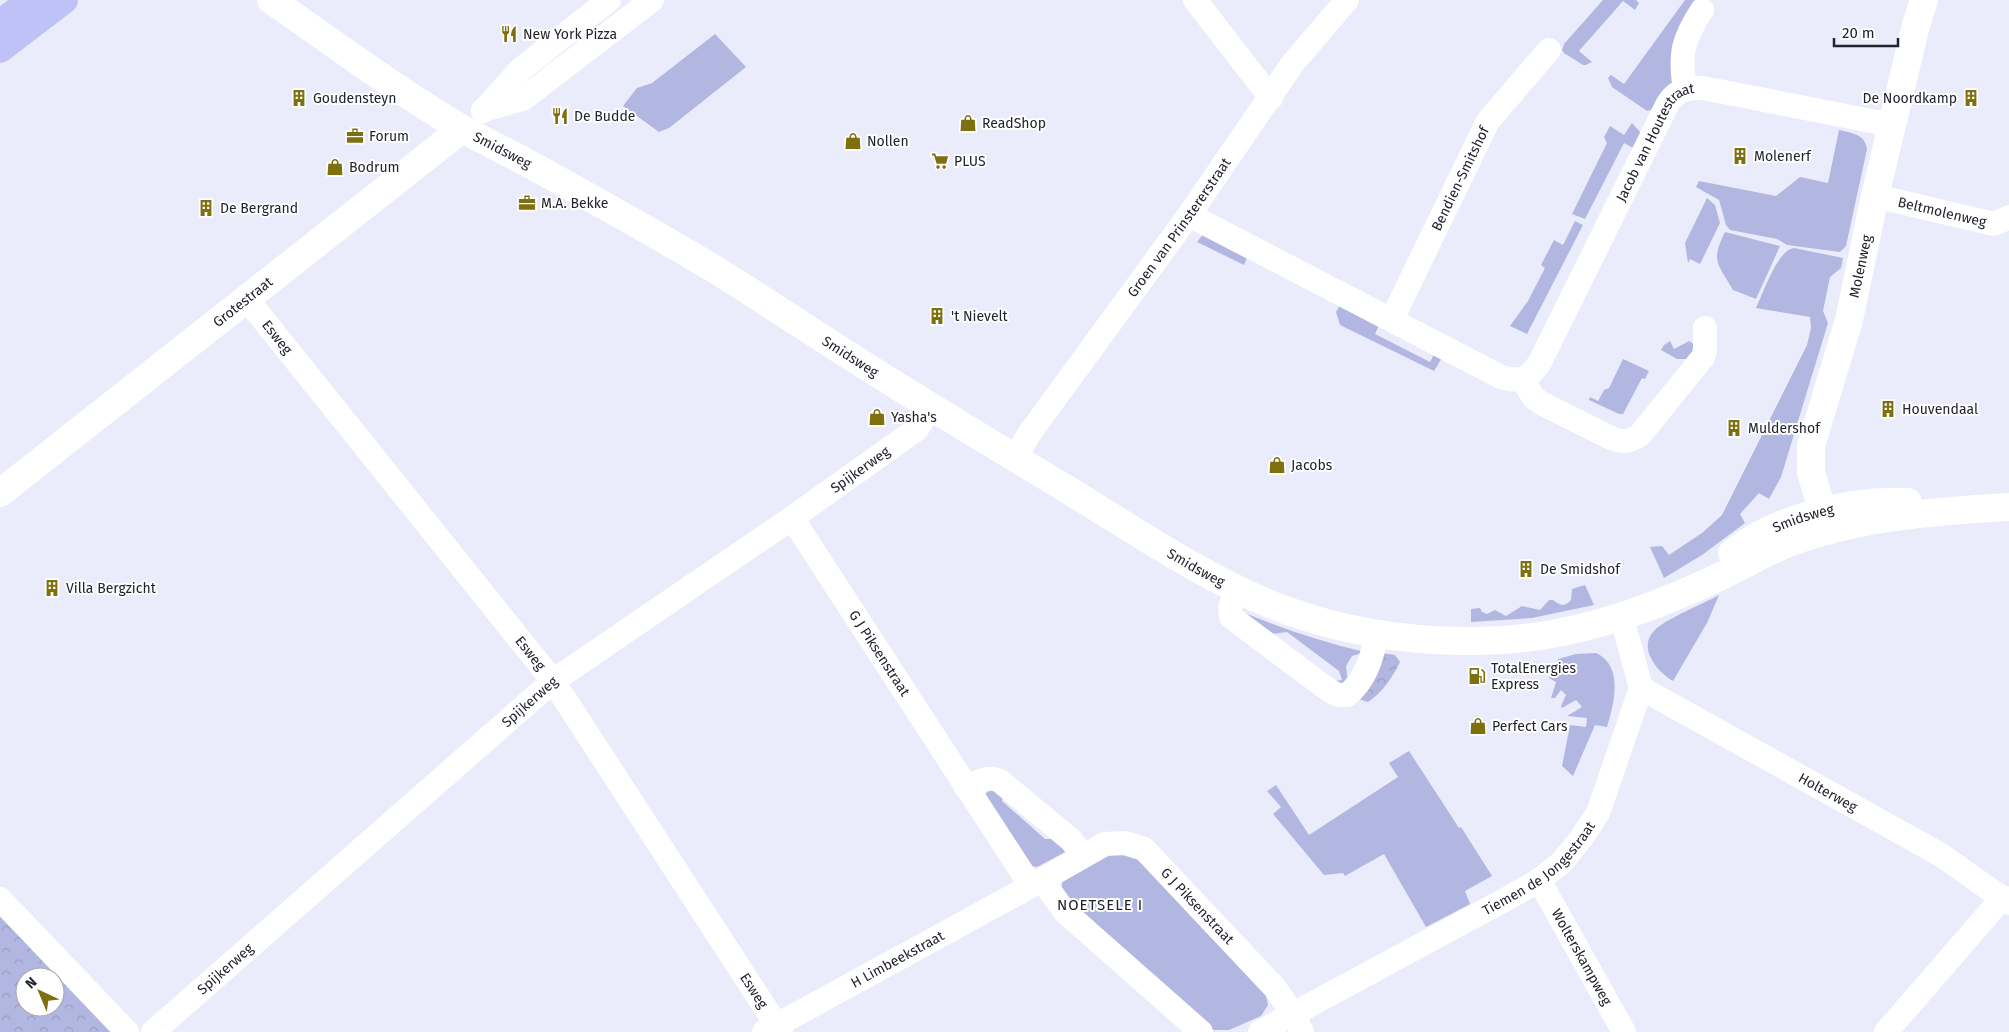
<svg xmlns="http://www.w3.org/2000/svg" width="2009" height="1032" viewBox="0 0 2009 1032" font-family="'Fira Sans',sans-serif">
<style>
.grass{fill:#b2b7e2}
.forest{fill:url(#forest-crowns);fill-rule:evenodd}
.lines{fill:none;stroke-linecap:round;stroke-linejoin:round}
.street{stroke:#fff;stroke-width:24}
.secondary{stroke:#fff;stroke-width:28}
.primary{stroke:#bfc2f7;stroke-width:28}
.labels{text-anchor:middle;stroke-width:4;stroke-linejoin:round;paint-order:stroke}
.poi-label{font-size:14px;fill:#22232d;stroke:#fff;text-anchor:start}
.street-label{font-size:14px;fill:#22232d;stroke:#fff}
.neighbourhood-label{font-size:15px;letter-spacing:1px;fill:#22232d;stroke:#fff}
</style>
<defs>
<pattern id="forest-crowns" width="20" height="18" patternUnits="userSpaceOnUse" patternTransform="scale(1.25)"><rect width="20" height="18" fill="#b2b7e2"/><path d="M2 6a3 3 0 1 1 6 0M12 15a3 3 0 1 1 6 0" fill="none" stroke="#999dc2"/></pattern>
</defs>
<rect width="100%" height="100%" fill="#eaecfb"/>
<path class="grass" d="M1603,0H1636L1639,3L1635,10L1623,1L1579,51L1592,62L1586,65H1583L1564,53L1562,50L1564,44Z
M1685,0H1698L1675,79L1654,109L1647,111L1612,87L1608,78L1611,75L1624,84Z
M715,34L746,67L669,128L659,132L623,106L637,88L652,83Z
M1632,123L1641,133L1637,150L1624,143L1585,219L1572,214L1607,143L1604,137L1610,126L1624,135Z
M1839,130C1852,133 1865,134 1867,149L1846,246L1840,252L1787,245L1777,239L1730,230L1726,225L1719,200L1696,187L1699,181L1776,196L1800,177L1828,183Z
M1707,198L1715,205L1720,223L1700,264L1690,259L1688,263L1685,243Z
M1575,221L1583,225L1527,334L1510,326L1528,301L1545,268L1541,265L1554,240L1563,245Z
M1205,232L1249,253L1244,265L1197,242Z
M1725,232L1780,246L1756,299L1733,290C1718,263 1710,262 1725,232Z
M1794,248L1843,258L1841,268L1830,277L1823,311L1828,323L1781,477L1769,499L1759,493L1740,514L1745,523L1702,555L1664,578L1650,547L1662,546L1669,555L1702,533L1722,515L1807,345L1811,328L1810,317L1756,308C1763,294 1778,249 1794,248Z
M1340,305L1382,319L1375,334L1430,362L1438,346L1443,356L1434,371L1340,325L1336,312Z
M1670,341L1674,349L1689,341L1695,345V348L1687,359H1677L1661,350L1664,345Z
M1623,359L1649,371L1645,379L1642,378L1623,414H1619L1589,400L1590,397L1598,401L1604,390L1609,388Z
M1585,585L1594,605L1532,618L1471,622V609L1480,608L1482,612L1487,614L1495,610L1506,616L1522,606L1540,610L1549,600H1553C1560,605 1564,608 1571,600L1572,589Z
M1719,595L1707,623L1673,681C1663,675 1655,667 1650,656C1646,647 1647,638 1654,631C1663,620 1705,603 1719,595Z
M1240,611C1281,628 1322,642 1365,652L1352,656L1346,666L1348,683L1347,685L1334,681L1342,680L1339,671L1287,632L1265,635Z
M1596,653C1624,666 1614,704 1607,727L1595,725L1573,776L1562,766L1570,725L1586,727L1587,718L1567,716L1582,707L1576,700L1562,708L1561,706L1566,695L1561,690L1555,698H1551L1556,682L1549,678L1551,667L1556,666L1558,659L1576,654Z
M1409,751L1459,828L1461,827L1492,876L1465,891L1470,904L1426,927L1384,854L1345,876L1343,873L1324,875L1273,814L1281,807L1267,791L1276,785L1309,835L1398,777L1389,763Z
M992,789L1003,795L1002,801L1045,839H1055L1069,850L1037,867L1031,866L981,797Z
M1108,852L1145,856L1265,990L1268,1005L1261,1016L1229,1030H1213L1193,1015L1061,891L1063,877Z"/>
<path class="forest" d="M1382,653L1395,655L1400,662C1392,678 1383,692 1368,702L1358,699Z
M0,914L113,1032H0ZM25,977H55V1007H25Z"/>
<g class="lines">
<g class="street">
<path d="M1195,0L1271,98"/>
<path d="M1685,89C1679,54 1683,39 1702,10"/>
<path d="M483,110L523,99L652,0"/>
<path d="M483,111L520,70L609,0"/>
<path id="s1" d="M1875,196L1994,224L2009,217"/>
<path id="s2" d="M1189,215L1501,377C1520,383 1529,379 1540,362L1667,105C1675,91 1687,87 1703,88L1892,125"/>
<path id="s3" d="M245,299L258,313L553,681L781,1032"/>
<path id="s4" d="M1392,319L1488,121L1549,50"/>
<path d="M1523,379L1533,397L1541,403L1611,438C1623,443 1629,442 1640,435L1703,357L1705,350V328"/>
<path id="s5" d="M1015,459L1029,434L1189,215L1293,63L1347,0"/>
<path id="s6" d="M792,518L1031,886L1105,844L1125,843L1144,849L1275,988L1293,1014L1302,1032"/>
<path d="M1237,589L1230,607L1231,617L1330,691L1338,695H1347C1366,680 1372,657 1377,634"/>
<path id="s7" d="M1641,688L1941,855L2009,903"/>
<path d="M966,788C978,782 987,775 1000,781L1071,840L1083,855"/>
<path d="M1042,880L1065,912L1201,1032"/>
<path id="s8" d="M1539,880L1624,1032"/>
<path d="M0,899L127,1032"/>
<path id="s9" d="M153,1032L553,681L792,518L917,429L931,406"/>
<path id="s10" d="M764,1032L1031,886"/>
<path id="s11" d="M1260,1032L1510,897L1539,880L1561,863L1580,840L1598,813L1641,688L1622,618"/>
<path d="M1886,1032L2003,897"/>
</g>
<g class="secondary">
<path id="s12" d="M271,0C332,42 392,87 456,125C481,140 508,152 533,166C593,199 652,232 711,267C755,294 798,323 842,351C915,398 990,443 1065,488C1134,530 1202,577 1277,607C1340,631 1409,642 1477,641C1562,641 1643,613 1719,577C1743,566 1765,552 1789,543C1858,517 1936,511 2009,507"/>
<path id="s13" d="M0,493L462,129"/>
<path id="s14" d="M1828,531L1811,472V446L1849,320L1875,196L1916,25L1924,0"/>
<path id="s15" d="M1732,553C1778,517 1851,499 1908,502"/>
</g>
<path class="primary" d="M0,24L31,0
M0,49L64,0"/>
</g>
<defs>
<g id="restaurant-bare" transform="scale(1.35)"><path d="M-5-6h1v4h1v-4h1v4h1v-4h1v5L-1.5 .5V6h-2V.5L-5-1ZM5-6V6H3V1.5H1.5Q1.5-4 5-6Z" fill="#7e700f" stroke="#fff" stroke-width="2.5" paint-order="stroke"/></g>
<g id="building-bare" transform="scale(1.35)"><path d="M-4-6H4V6H1V3H-1V6H-4ZM-2.5-4.3h1.7v1.8h-1.7ZM.8-4.3h1.7v1.8H.8ZM-2.5-1h1.7V.8h-1.7ZM.8-1h1.7V.8H.8Z" fill="#7e700f" stroke="#fff" stroke-width="2.5" paint-order="stroke"/></g>
<g id="shop-bare" transform="scale(1.35)"><path d="M-5-2.5h2.3a2.7 3.5 0 0 1 5.4 0H5L5.5 6h-11ZM-1.5-2.5h3a1.5 2.3 0 0 0-3 0Z" fill="#7e700f" stroke="#fff" stroke-width="2.5" paint-order="stroke"/></g>
<g id="office-bare" transform="scale(1.35)"><path d="M-6-3h4V-5.5h4V-3h4V5H-6ZM-1-4.5V-3h2v-1.5ZM-6 0V1H6V0Z" fill="#7e700f" stroke="#fff" stroke-width="2.5" paint-order="stroke"/></g>
<g id="supermarket-bare" transform="scale(1.35)"><path d="M-6-5.5h2.5l.6 2H6L4.5 2H-2.5L-4.4-4H-6ZM-1.5 3.2a1.3 1.3 0 1 0 .1 0ZM3 3.2a1.3 1.3 0 1 0 .1 0Z" fill="#7e700f" stroke="#fff" stroke-width="2.5" paint-order="stroke"/></g>
<g id="fuel-bare" transform="scale(1.35)"><path d="M-5.5-6h7V0h2V4h1.3V-2.5L3-4.5l.8-.8L6-3V5H2.5V1h-1V6h-7ZM-4.2-4.7v3.2H.2V-4.7Z" fill="#7e700f" stroke="#fff" stroke-width="2.5" paint-order="stroke"/></g>
</defs>
<g fill-rule="evenodd">
<use href="#restaurant-bare" x="509" y="34"/>
<use href="#building-bare" x="299" y="98"/>
<use href="#building-bare" x="1971" y="98"/>
<use href="#restaurant-bare" x="560" y="116"/>
<use href="#shop-bare" x="968" y="123"/>
<use href="#office-bare" x="355" y="136"/>
<use href="#shop-bare" x="853" y="141"/>
<use href="#building-bare" x="1740" y="156"/>
<use href="#supermarket-bare" x="940" y="161"/>
<use href="#shop-bare" x="335" y="167"/>
<use href="#office-bare" x="527" y="203"/>
<use href="#building-bare" x="206" y="208"/>
<use href="#building-bare" x="937" y="316"/>
<use href="#building-bare" x="1888" y="409"/>
<use href="#shop-bare" x="877" y="417"/>
<use href="#building-bare" x="1734" y="428"/>
<use href="#shop-bare" x="1277" y="465"/>
<use href="#building-bare" x="1526" y="569"/>
<use href="#building-bare" x="52" y="588"/>
<use href="#fuel-bare" x="1477" y="676"/>
<use href="#shop-bare" x="1478" y="726"/>
</g>
<g class="labels">
<g class="poi-label">
<text x="523" y="39">New York Pizza</text>
<text x="313" y="103">Goudensteyn</text>
<text x="1957" y="103" text-anchor="end">De Noordkamp</text>
<text x="574" y="121">De Budde</text>
<text x="982" y="128">ReadShop</text>
<text x="369" y="141">Forum</text>
<text x="867" y="146">Nollen</text>
<text x="1754" y="161">Molenerf</text>
<text x="954" y="166">PLUS</text>
<text x="349" y="172">Bodrum</text>
<text x="541" y="208">M.A. Bekke</text>
<text x="220" y="213">De Bergrand</text>
<text x="951" y="321">'t Nievelt</text>
<text x="1902" y="414">Houvendaal</text>
<text x="891" y="422">Yasha's</text>
<text x="1748" y="433">Muldershof</text>
<text x="1291" y="470">Jacobs</text>
<text x="1540" y="574">De Smidshof</text>
<text x="66" y="593">Villa Bergzicht</text>
<text x="1491" y="673">TotalEnergies<tspan x="1491" dy="16">Express</tspan></text>
<text x="1492" y="731">Perfect Cars</text>
</g>
<g class="street-label">
<text dy="5" stroke="none"><textPath href="#s2" startOffset="648">Jacob van Houtestraat</textPath></text>
<text dy="5" stroke="none"><textPath href="#s12" startOffset="276">Smidsweg</textPath></text>
<text dy="5" stroke="none"><textPath href="#s4" startOffset="156">Bendien-Smitshof</textPath></text>
<text dy="5" stroke="none"><textPath href="#s1" startOffset="69">Beltmolenweg</textPath></text>
<text dy="5" stroke="none"><textPath href="#s5" startOffset="284">Groen van Prinstererstraat</textPath></text>
<text dy="5" stroke="none"><textPath href="#s14" startOffset="274">Molenweg</textPath></text>
<text dy="5" stroke="none"><textPath href="#s13" startOffset="309">Grotestraat</textPath></text>
<text dy="5" stroke="none"><textPath href="#s3" startOffset="50">Esweg</textPath></text>
<text dy="5" stroke="none"><textPath href="#s12" startOffset="681">Smidsweg</textPath></text>
<text dy="5" stroke="none"><textPath href="#s9" startOffset="905">Spijkerweg</textPath></text>
<text dy="5" stroke="none"><textPath href="#s15" startOffset="80">Smidsweg</textPath></text>
<text dy="5" stroke="none"><textPath href="#s12" startOffset="1086">Smidsweg</textPath></text>
<text dy="5" stroke="none"><textPath href="#s3" startOffset="455">Esweg</textPath></text>
<text dy="5" stroke="none"><textPath href="#s6" startOffset="161">G J Piksenstraat</textPath></text>
<text dy="5" stroke="none"><textPath href="#s9" startOffset="501">Spijkerweg</textPath></text>
<text dy="5" stroke="none"><textPath href="#s7" startOffset="214">Holterweg</textPath></text>
<text dy="5" stroke="none"><textPath href="#s11" startOffset="325">Tiemen de Jongestraat</textPath></text>
<text dy="5" stroke="none"><textPath href="#s6" startOffset="642">G J Piksenstraat</textPath></text>
<text dy="5" stroke="none"><textPath href="#s8" startOffset="88">Wolterskampweg</textPath></text>
<text dy="5" stroke="none"><textPath href="#s10" startOffset="152">H Limbeekstraat</textPath></text>
<text dy="5" stroke="none"><textPath href="#s9" startOffset="96">Spijkerweg</textPath></text>
<text dy="5" stroke="none"><textPath href="#s3" startOffset="860">Esweg</textPath></text>
</g>
<g class="neighbourhood-label">
<text x="1100" y="910">NOETSELE I</text>
</g>
</g>
<g transform="translate(40 992) rotate(316)"><circle r="24" fill="#ffffff" stroke="#a7a7ab"/>
<path d="M0-4L9 19L0 12L-9 19Z" fill="#7e700f"/>
<text y="-8" font-size="14" font-weight="bold" text-anchor="middle" fill="#22232d">N</text>
</g>
<path d="M1834 38v8h64v-8" fill="none" stroke="#22232d" stroke-width="2.5"/>
<text x="1842" y="38" font-size="15" fill="#22232d" stroke="#ffffff" stroke-width="4" paint-order="stroke">20 m</text>
</svg>
